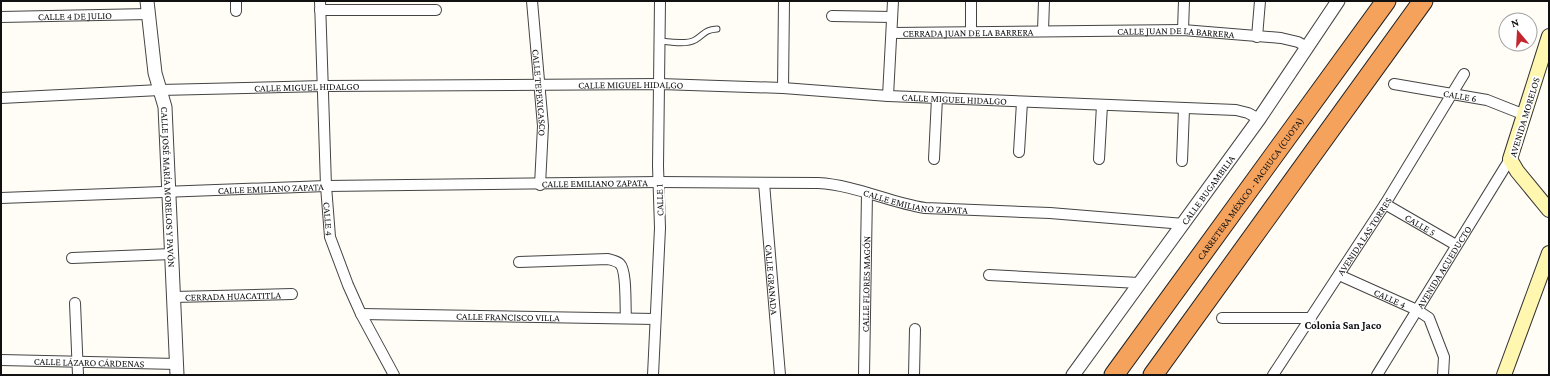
<svg xmlns="http://www.w3.org/2000/svg" width="1550" height="376" viewBox="0 0 1550 376" font-family="'Crimson Pro',serif">
<style>
.lines{fill:none;stroke-linecap:round;stroke-linejoin:round}
.service-casing{stroke:#444;stroke-width:7}
.minor-casing{stroke:#444;stroke-width:12}
.tertiary-casing{stroke:#444;stroke-width:15}
.secondary-casing{stroke:#333;stroke-width:16}
.motorway-casing{stroke:#222;stroke-width:21}
.service{stroke:#fff;stroke-width:5}
.minor{stroke:#fff;stroke-width:10}
.tertiary{stroke:#fff;stroke-width:13}
.secondary{stroke:#fff6b0;stroke-width:14}
.motorway{stroke:#f5a25d;stroke-width:19}
.labels{text-anchor:middle;stroke-width:4;stroke-linejoin:round;paint-order:stroke}
.street-label{font-size:10px;fill:#111;stroke:#fff}
.neighbourhood-label{font-size:11px;font-weight:bold;fill:#111;stroke:#fff}
</style>
<rect width="100%" height="100%" fill="#fffdf5"/>
<g class="lines">
<g class="service-casing">
<path id="service" d="M660,41C670,42 686,45 695,40C705,34 704,30 717,29"/>
</g>
<g class="minor-casing">
<g id="minor">
<path d="M236,1V11"/>
<path id="s1" d="M320,1L326,186L330,237L348,285L361,314L394,375"/>
<path id="s2" d="M532,1L543,126L540,185"/>
<path d="M320,10H436"/>
<path d="M832,16L892,17"/>
<path id="s3" d="M1,17L149,14"/>
<path d="M1183,30L1184,1"/>
<path d="M971,31V1"/>
<path d="M1043,31L1044,1"/>
<path id="s4" d="M892,33L1183,30L1281,38L1298,42L1307,47"/>
<path d="M1257,37L1260,1"/>
<path id="s5" d="M1394,84L1487,100L1525,115"/>
<path d="M783,88L784,1"/>
<path d="M888,96L893,1"/>
<path id="s6" d="M1,98L160,90L324,86L660,84L783,88L888,96L1236,110L1248,113L1259,119"/>
<path d="M1019,152L1022,102"/>
<path d="M934,159L937,98"/>
<path d="M1099,159L1102,105"/>
<path d="M1182,161L1184,109"/>
<path id="s7" d="M764,183L780,375"/>
<path id="s8" d="M1,198L326,186L659,182L818,183C855,185 888,202 925,208L1050,213L1184,224"/>
<path id="s9" d="M1385,204L1456,245"/>
<path d="M72,258L172,254"/>
<path d="M519,262L608,259C612,260 617,261 620,264C627,271 625,307 626,318"/>
<path d="M989,275L1139,283"/>
<path id="s10" d="M1339,275L1417,310L1429,318L1444,357L1443,375"/>
<path id="s11" d="M174,297L292,294"/>
<path d="M75,303L78,375"/>
<path id="s12" d="M361,314L655,319"/>
<path d="M1222,318H1311"/>
<path id="s13" d="M1,360L177,364"/>
<path d="M653,375L660,228L658,166L660,1"/>
<path id="s14" d="M864,375L867,193"/>
<path d="M914,375L915,329"/>
<path id="s15" d="M1273,375L1385,204L1464,74"/>
<path id="s16" d="M1377,375L1510,159"/>
</g>
</g>
<g class="tertiary-casing">
<g id="tertiary">
<path id="s17" d="M147,1L155,73L165,107L177,375"/>
<path id="s18" d="M1073,375L1259,119L1338,1"/>
</g>
</g>
<g class="secondary-casing">
<path id="secondary" d="M1549,36L1510,159L1517,171L1549,210
M1504,375L1549,253"/>
</g>
<g class="motorway-casing">
<g id="motorway">
<path id="s19" d="M1114,375L1386,1"/>
<path d="M1153,375L1423,1"/>
</g>
</g>
<use href="#service" class="service"/>
<use href="#minor" class="minor"/>
<use href="#tertiary" class="tertiary"/>
<use href="#secondary" class="secondary"/>
<use href="#motorway" class="motorway"/>
</g>
<g class="labels">
<g class="street-label">
<text dy="4" stroke="none"><textPath href="#s3" startOffset="74">CALLE 4 DE JULIO</textPath></text>
<text dy="4" stroke="none"><textPath href="#s4" startOffset="76">CERRADA JUAN DE LA BARRERA</textPath></text>
<text dy="4" stroke="none"><textPath href="#s4" startOffset="284">CALLE JUAN DE LA BARRERA</textPath></text>
<text dy="4" stroke="none"><textPath href="#s6" startOffset="630">CALLE MIGUEL HIDALGO</textPath></text>
<text dy="4" stroke="none"><textPath href="#s6" startOffset="306">CALLE MIGUEL HIDALGO</textPath></text>
<text dy="4" stroke="none"><textPath href="#s2" startOffset="92">CALLE TEPEXICASCO</textPath></text>
<text dy="4" stroke="none"><textPath href="#s5" startOffset="67">CALLE 6</textPath></text>
<text dy="4" stroke="none"><textPath href="#s6" startOffset="954">CALLE MIGUEL HIDALGO</textPath></text>
<text transform="translate(1524 117) rotate(-73)" y="4">AVENIDA MORELOS</text>
<text dy="4" stroke="none"><textPath href="#s8" startOffset="594">CALLE EMILIANO ZAPATA</textPath></text>
<text dy="4" stroke="none"><textPath href="#s17" startOffset="188">CALLE JOSÉ MARÍA MORELOS Y PAVÓN</textPath></text>
<text dy="4" stroke="none"><textPath href="#s19" startOffset="231">CARRETERA MÉXICO - PACHUCA (CUOTA)</textPath></text>
<text dy="4" stroke="none"><textPath href="#s8" startOffset="270">CALLE EMILIANO ZAPATA</textPath></text>
<text dy="4" stroke="none"><textPath href="#s18" startOffset="229">CALLE BUGAMBILIA</textPath></text>
<text transform="translate(659 200) rotate(-92)" y="4">CALLE 1</text>
<text dy="4" stroke="none"><textPath href="#s8" startOffset="917">CALLE EMILIANO ZAPATA</textPath></text>
<text dy="4" stroke="none"><textPath href="#s1" startOffset="218">CALLE 4</textPath></text>
<text dy="4" stroke="none"><textPath href="#s9" startOffset="41">CALLE 5</textPath></text>
<text dy="4" stroke="none"><textPath href="#s15" startOffset="166">AVENIDA LAS TORRES</textPath></text>
<text dy="4" stroke="none"><textPath href="#s16" startOffset="127">AVENIDA ACUEDUCTO</textPath></text>
<text dy="4" stroke="none"><textPath href="#s7" startOffset="97">CALLE GRANADA</textPath></text>
<text dy="4" stroke="none"><textPath href="#s14" startOffset="91">CALLE FLORES MAGÓN</textPath></text>
<text dy="4" stroke="none"><textPath href="#s11" startOffset="59">CERRADA HUACATITLA</textPath></text>
<text dy="4" stroke="none"><textPath href="#s10" startOffset="56">CALLE 4</textPath></text>
<text dy="4" stroke="none"><textPath href="#s12" startOffset="147">CALLE FRANCISCO VILLA</textPath></text>
<text dy="4" stroke="none"><textPath href="#s13" startOffset="88">CALLE LÁZARO CÁRDENAS</textPath></text>
</g>
<g class="neighbourhood-label">
<text x="1343" y="329">Colonia San Jaco</text>
</g>
</g>
<rect width="1550" height="376" fill="none" stroke="#111111" stroke-width="4"/>
<g transform="translate(1518 32) rotate(342)"><circle r="19" fill="#ffffff" stroke="#a0a0a0"/>
<path d="M0-3L7 15L0 10L-7 15Z" fill="#c4262e"/>
<text y="-6" font-size="11" font-weight="bold" text-anchor="middle" fill="#111111">N</text>
</g>
</svg>
